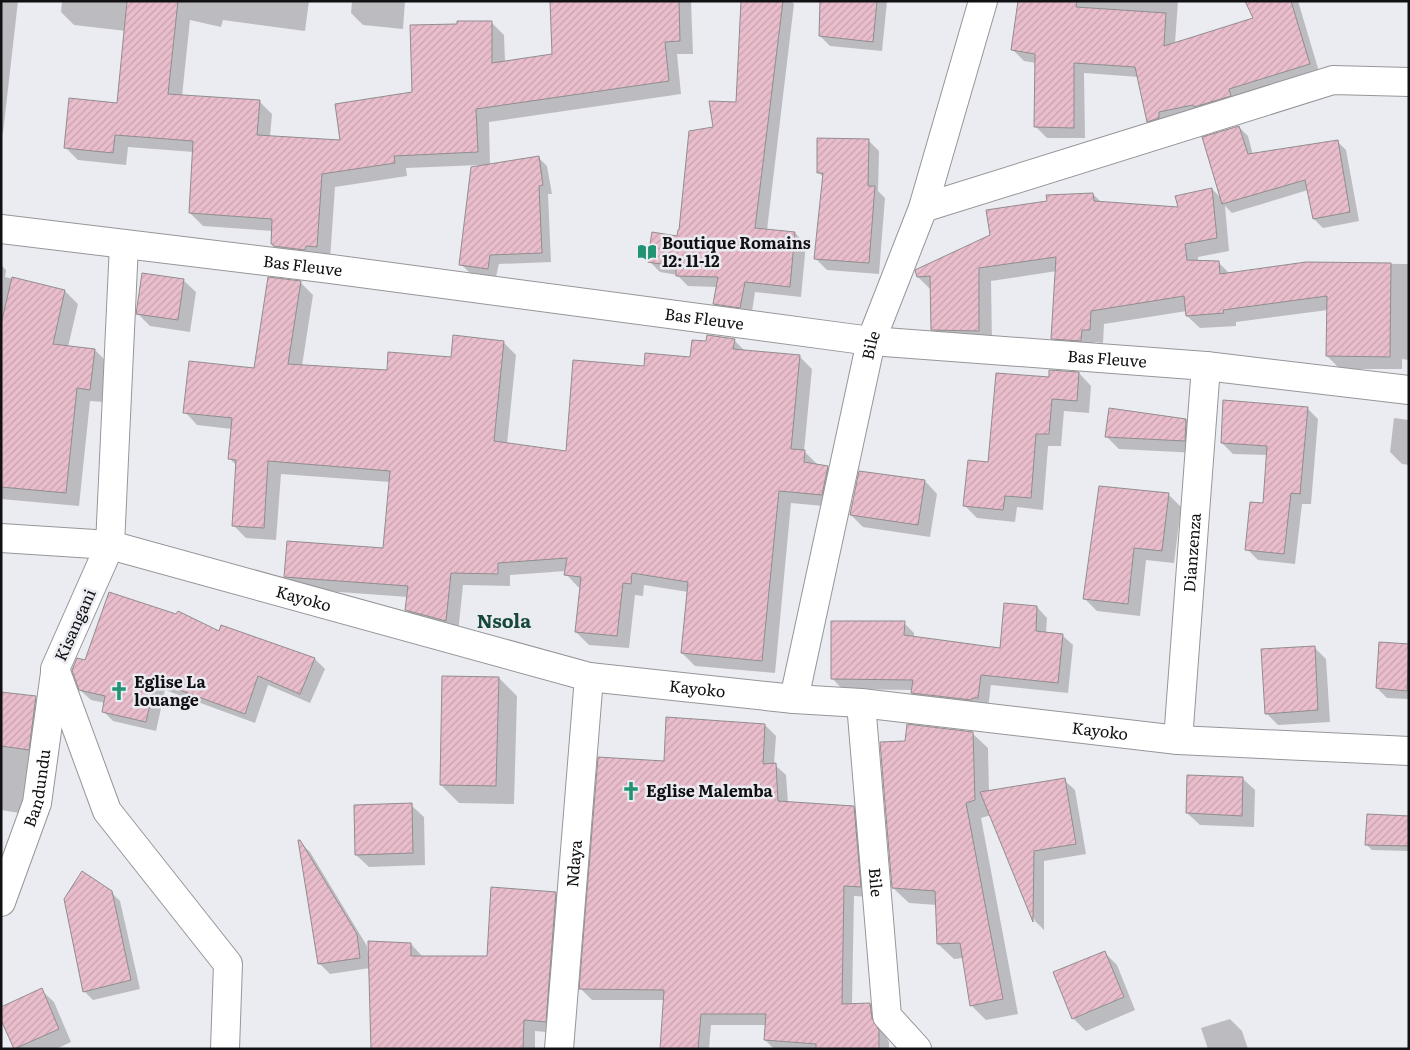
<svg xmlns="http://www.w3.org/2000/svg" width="1410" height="1050" viewBox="0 0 1410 1050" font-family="Literata,serif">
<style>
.shadow{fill:#0003}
.building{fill:url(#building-hatch);stroke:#918d8e}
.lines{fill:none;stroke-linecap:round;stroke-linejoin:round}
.minor-casing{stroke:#96969a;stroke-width:30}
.minor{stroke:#fff;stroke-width:28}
.labels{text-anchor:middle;stroke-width:5;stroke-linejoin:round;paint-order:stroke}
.poi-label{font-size:16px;font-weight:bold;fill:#111113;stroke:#ebecf1;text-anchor:start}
.street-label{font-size:16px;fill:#111113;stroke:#ebecf1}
.quarter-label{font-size:19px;font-weight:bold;fill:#154839;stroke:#ebecf1}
</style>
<defs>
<pattern id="building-hatch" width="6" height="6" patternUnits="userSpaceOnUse" patternTransform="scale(1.25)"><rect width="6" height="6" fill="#e9bdcc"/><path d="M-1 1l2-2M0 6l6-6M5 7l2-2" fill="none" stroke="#c7a1ae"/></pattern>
</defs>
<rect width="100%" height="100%" fill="#ebecf1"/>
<path class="shadow" d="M1,1H18L3,133H1Z
M62,1H309L305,31L223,20L221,27L190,20L182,96L259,101L272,114L270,137L341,141L413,93L459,25L491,22L504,35L505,62L553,55L551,1H691L693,54H677L681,94L489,122L490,165L538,157L547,166L552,194H548L551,262L499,264L496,277L470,273L461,264L480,165L406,168L407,176L335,187L330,260L287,259L272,243L273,231L203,226L190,213L194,152L128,147L126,165L78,160L65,147L119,104L126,31L74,25L61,12Z
M352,1H405L403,29L363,25L351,13Z
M742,1H791L794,4L767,230L795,233L806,244L801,297L755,292L751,318L725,314L714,304L717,287L688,286L677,275L660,272L649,261L678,238L715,128L737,104Z
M821,1H887L882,51L830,46L820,36Z
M1020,1H1178L1175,43L1255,18L1247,1H1298L1320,75L1159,132L1148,121L1139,77L1084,73L1085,138H1047L1036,127V63L1024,61L1013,50Z
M1239,127L1248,136L1253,155L1337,141L1346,150L1359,221L1323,228L1314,219L1308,190L1232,213L1225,206L1229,251L1198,257V262H1218L1230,274L1306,263L1409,264V360L1402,359V369H1340L1327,356L1328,310L1236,322V326L1200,328L1187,316V311L1104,324L1103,343L1095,342L1094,353L1066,351L1053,338L1057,271L991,281L992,343L945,342L932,329L931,290L918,277L1093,194L1102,203L1180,208L1212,189L1222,199Z
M868,140L879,151L878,191L885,198L879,274L827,270L816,259L824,178L818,172Z
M1,265L6,270L5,277L65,291L78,304L68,347L95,350L108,363L103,402L90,401L79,506L1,499Z
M183,280L196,292L190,332L150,326L138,314Z
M300,282L313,295L302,366L388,371L452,359L503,342L516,355L507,444L567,452L645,367L692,359L707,342L734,340L746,352L800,357L812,369L804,451L817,464V466L828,467L840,480L834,507L791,503L775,673L695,666L682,653L688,592L644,585L643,596L635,595L629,648L589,645L576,632L581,587H578L566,574V571L510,575V586L463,585L458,633L419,622L407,610L408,597L298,589L286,576L384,549L390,482L281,474L276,540L246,538L233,525L237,466L229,458L232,429L197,425L185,412L255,369Z
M1079,373L1091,386L1089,413L1064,411L1061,446H1048L1043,510L1017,507L1015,522L977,518L965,506L989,464L1050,379Z
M1307,408L1318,419L1311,504H1302L1295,564L1258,560L1247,549L1264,504L1268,455L1233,454L1222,443Z
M1394,418L1409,420V465L1402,464L1390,452Z
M1186,420L1198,433L1197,453L1119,449L1107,437Z
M925,481L937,494L930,537L863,527L851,515Z
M1100,488L1169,495L1181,507L1174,563L1146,560L1140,616L1097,611L1085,599Z
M1037,607L1047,618L1046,633L1062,635L1073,645L1068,693L991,685L988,708L923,703L913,693V690L842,689L832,678L904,623L914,633V637L1001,649Z
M176,616L220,632L222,627L315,659L325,669L310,703L268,685L255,723L165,690L156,731L113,721L103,711L105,703L91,700L80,690L86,662Z
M1409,645V699L1387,698L1377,688Z
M1314,647L1326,659L1330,722L1278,725L1266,713Z
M499,678L517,696L514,804L459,803L441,785Z
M1,693L35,698L50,713L26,814L1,810Z
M765,725L776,736L774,764L786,775L788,803L853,807L864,818L871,897L854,896L852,1004H870L881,1015L882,1030L889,1042V1049H774L765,1040L766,1025H711L709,1049H661L664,1000H592L581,989L666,762Z
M972,733L988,748L989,792L1064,780L1075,790L1086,854L1044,861V930L1035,921L991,815L981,818L1018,1014L986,1020L971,1005L963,958L954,959L938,944L937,905L909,903L893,888L906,742Z
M1242,778L1255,790L1254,827L1200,825L1187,813Z
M411,805L424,817L425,865L369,867L356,855Z
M1409,817V851L1372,850L1366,844Z
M300,842L310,852L367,946L368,954L411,944L422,956V958L488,957L555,893L567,904L557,1033L535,1031V1049H372L370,968L330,974L320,964Z
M111,892L120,901L140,989L93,1000L84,991Z
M1105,953L1117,965L1135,1010L1086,1031L1073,1018Z
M41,990L54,1002L71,1042L56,1049H16L1,1017Z
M1230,1019L1242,1031L1248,1049H1208L1201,1028Z"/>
<path class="building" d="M127,1H178L168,94L260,100L257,135L340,140L335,104L412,92L410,25L457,24V21H492V63L552,54L550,1H679L680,41L665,42L669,81L476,109L478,152L394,156L395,163L322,174L317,247L306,246L305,250L273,246V244H271L272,219L189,213L193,141L115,135L113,153L64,148L69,98L117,103Z
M741,1H783L755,228L795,232L790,287L745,282L740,308L713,304L718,277L676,276V266L647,262L652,232L677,236L678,230H679L689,131L713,127L709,101L736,102Z
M820,1H877L873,42L819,36Z
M1018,1H1077L1076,7L1166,13L1164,46L1253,18L1245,1H1291L1310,64L1229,89L1231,96L1194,107L1193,105L1159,112V118L1147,122L1135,67L1074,63V128L1034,127L1035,54L1011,50Z
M1239,126L1248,154L1338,140L1350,212L1313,219L1305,180L1222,204L1202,137Z
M817,138L869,139L868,186H875L869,263L814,259L823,173H817Z
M539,156L543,185L539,186L542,253L490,255L488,269L459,265L471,167Z
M1212,188L1217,238L1185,244L1187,260L1219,261L1220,274L1306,262L1391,263L1390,357L1326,356L1327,296L1223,310L1224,313L1186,316L1184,296L1091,311L1090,330H1082L1081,341L1051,339L1056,257L979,268V331L931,330L930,276L917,277L915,270L990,235L986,210L1047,201L1046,195L1093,193L1094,201L1178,207L1175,196Z
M142,273L184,279L178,320L136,314Z
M12,277L65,290L53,344L95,349L90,390L77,388L66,493L1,487V324Z
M268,277L301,281L288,364L387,370L388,352L451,357L453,335L504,341L494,441L566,451L573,360L644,366L645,353L690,357L692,340L706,341L707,335L735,339L733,349L800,355L791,449L805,450L804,462L828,466L822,495L779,491L762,661L681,653L688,582L632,573L631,584L623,583L617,636L575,632L581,577L564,575L567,558L498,563V574L451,573L446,621L405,610L408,586L284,577L287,541L383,548L390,471L268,461L264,528L232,526L236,460L228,459L232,418L183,413L189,361L254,368Z
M1049,370L1079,372L1077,401L1052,399L1049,434H1036L1031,498L1005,496L1003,510L963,506L968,460L988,462L996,373L1049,377Z
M1223,400L1308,407L1300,494L1291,493L1284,554L1245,550L1250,502L1263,503L1267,446L1221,443Z
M1109,408L1186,419L1185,441L1105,437Z
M859,471L925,480L918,525L850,515Z
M1099,486L1169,493L1162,551L1134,548L1128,604L1083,599Z
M109,592L176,614L178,611L219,631L221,625L315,658L300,694L258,676L245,714L155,681L146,722L102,712L105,696L79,690L72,670L77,658L85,660Z
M1004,603L1037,606L1036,631L1063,634L1058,683L981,675L978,698H972V700L911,693L913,680L831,679V621H905L904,635L1000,648Z
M1379,642L1409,644L1407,691L1376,688Z
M1315,646L1318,710L1265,714L1261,649Z
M442,676L499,677L496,786L440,785Z
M1,692L36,696L29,750L1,746Z
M666,717L765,724L763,764L776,763L778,801L854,806L861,887L844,886L842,1004L870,1003L872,1018L879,1030V1049H816V1044L764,1040L766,1014H701L698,1049H660L664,990L579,989L598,757L664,761Z
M907,724L973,732L975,800L966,803L1003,999L970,1006L960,943L937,944L935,891L892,888L880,742L905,741Z
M1187,775L1243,777L1242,816L1186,813Z
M1065,778L1076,844L1034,851L1033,922L980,792Z
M412,803L413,853L355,855L354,805Z
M1367,814L1409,816V846L1365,845Z
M298,840H300L357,934L360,958L318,964Z
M82,871L112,891L131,980L83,992L64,899Z
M491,887L556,892L546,1022L524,1020L523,1049H371L368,941L411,943V956H487Z
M1105,951L1124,997L1072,1019L1053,972Z
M42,988L59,1029L14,1049L1,1020V1007Z"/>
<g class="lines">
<g class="minor-casing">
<g id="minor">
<path d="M923,208L1333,80L1409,82"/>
<path id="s1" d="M1,229L331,269L871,341L1206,366L1409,390"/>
<path d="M124,244L110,545L55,669L107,811L228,964L225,1049"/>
<path id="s2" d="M1,538L110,545L589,677L794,699L861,703L1178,740L1409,751"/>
<path id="s3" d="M794,699L871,341L923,208L983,1"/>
<path id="s4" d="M861,703L887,1016L917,1049"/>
<path id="s5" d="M1178,740L1206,366"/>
<path id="s6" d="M1,902L37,803L55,673"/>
<path id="s7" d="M559,1049L589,677"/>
</g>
</g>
<use href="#minor" class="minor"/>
</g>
<defs>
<g id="library-bare" transform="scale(1.5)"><path d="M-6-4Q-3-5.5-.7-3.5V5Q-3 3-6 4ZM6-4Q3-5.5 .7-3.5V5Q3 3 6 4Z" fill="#239375" stroke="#ebecf1" stroke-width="2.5" paint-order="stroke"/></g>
<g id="church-bare" transform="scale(1.5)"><path d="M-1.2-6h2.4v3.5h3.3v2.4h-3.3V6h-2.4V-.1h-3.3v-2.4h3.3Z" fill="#239375" stroke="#ebecf1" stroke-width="2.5" paint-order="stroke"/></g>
</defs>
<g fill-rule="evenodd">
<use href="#library-bare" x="647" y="252"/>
<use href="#church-bare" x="119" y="691"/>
<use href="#church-bare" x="631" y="791"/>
</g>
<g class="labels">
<g class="poi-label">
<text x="662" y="249">Boutique Romains<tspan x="662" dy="18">12: 11-12</tspan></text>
<text x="134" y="688">Eglise La<tspan x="134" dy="18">louange</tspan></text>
<text x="646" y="797">Eglise Malemba</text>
</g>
<g class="street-label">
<text dy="6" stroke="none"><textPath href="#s1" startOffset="304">Bas Fleuve</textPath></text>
<text dy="6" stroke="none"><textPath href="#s1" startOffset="709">Bas Fleuve</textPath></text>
<text dy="6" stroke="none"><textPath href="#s3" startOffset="362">Bile</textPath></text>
<text dy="6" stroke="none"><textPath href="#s1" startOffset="1114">Bas Fleuve</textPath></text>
<text dy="6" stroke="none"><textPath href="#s5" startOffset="188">Dianzenza</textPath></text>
<text dy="6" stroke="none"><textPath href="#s2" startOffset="310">Kayoko</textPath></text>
<text transform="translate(75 625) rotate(-66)" y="6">Kisangani</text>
<text dy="6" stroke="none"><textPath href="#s2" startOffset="715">Kayoko</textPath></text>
<text dy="6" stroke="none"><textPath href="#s2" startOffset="1120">Kayoko</textPath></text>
<text dy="6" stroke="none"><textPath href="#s6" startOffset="120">Bandundu</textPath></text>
<text dy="6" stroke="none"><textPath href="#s7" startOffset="186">Ndaya</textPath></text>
<text dy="6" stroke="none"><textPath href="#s4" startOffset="180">Bile</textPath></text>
</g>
<g class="quarter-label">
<text x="504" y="628">Nsola</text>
</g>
</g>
<rect width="1410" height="1050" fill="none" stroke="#111113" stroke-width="5"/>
</svg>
